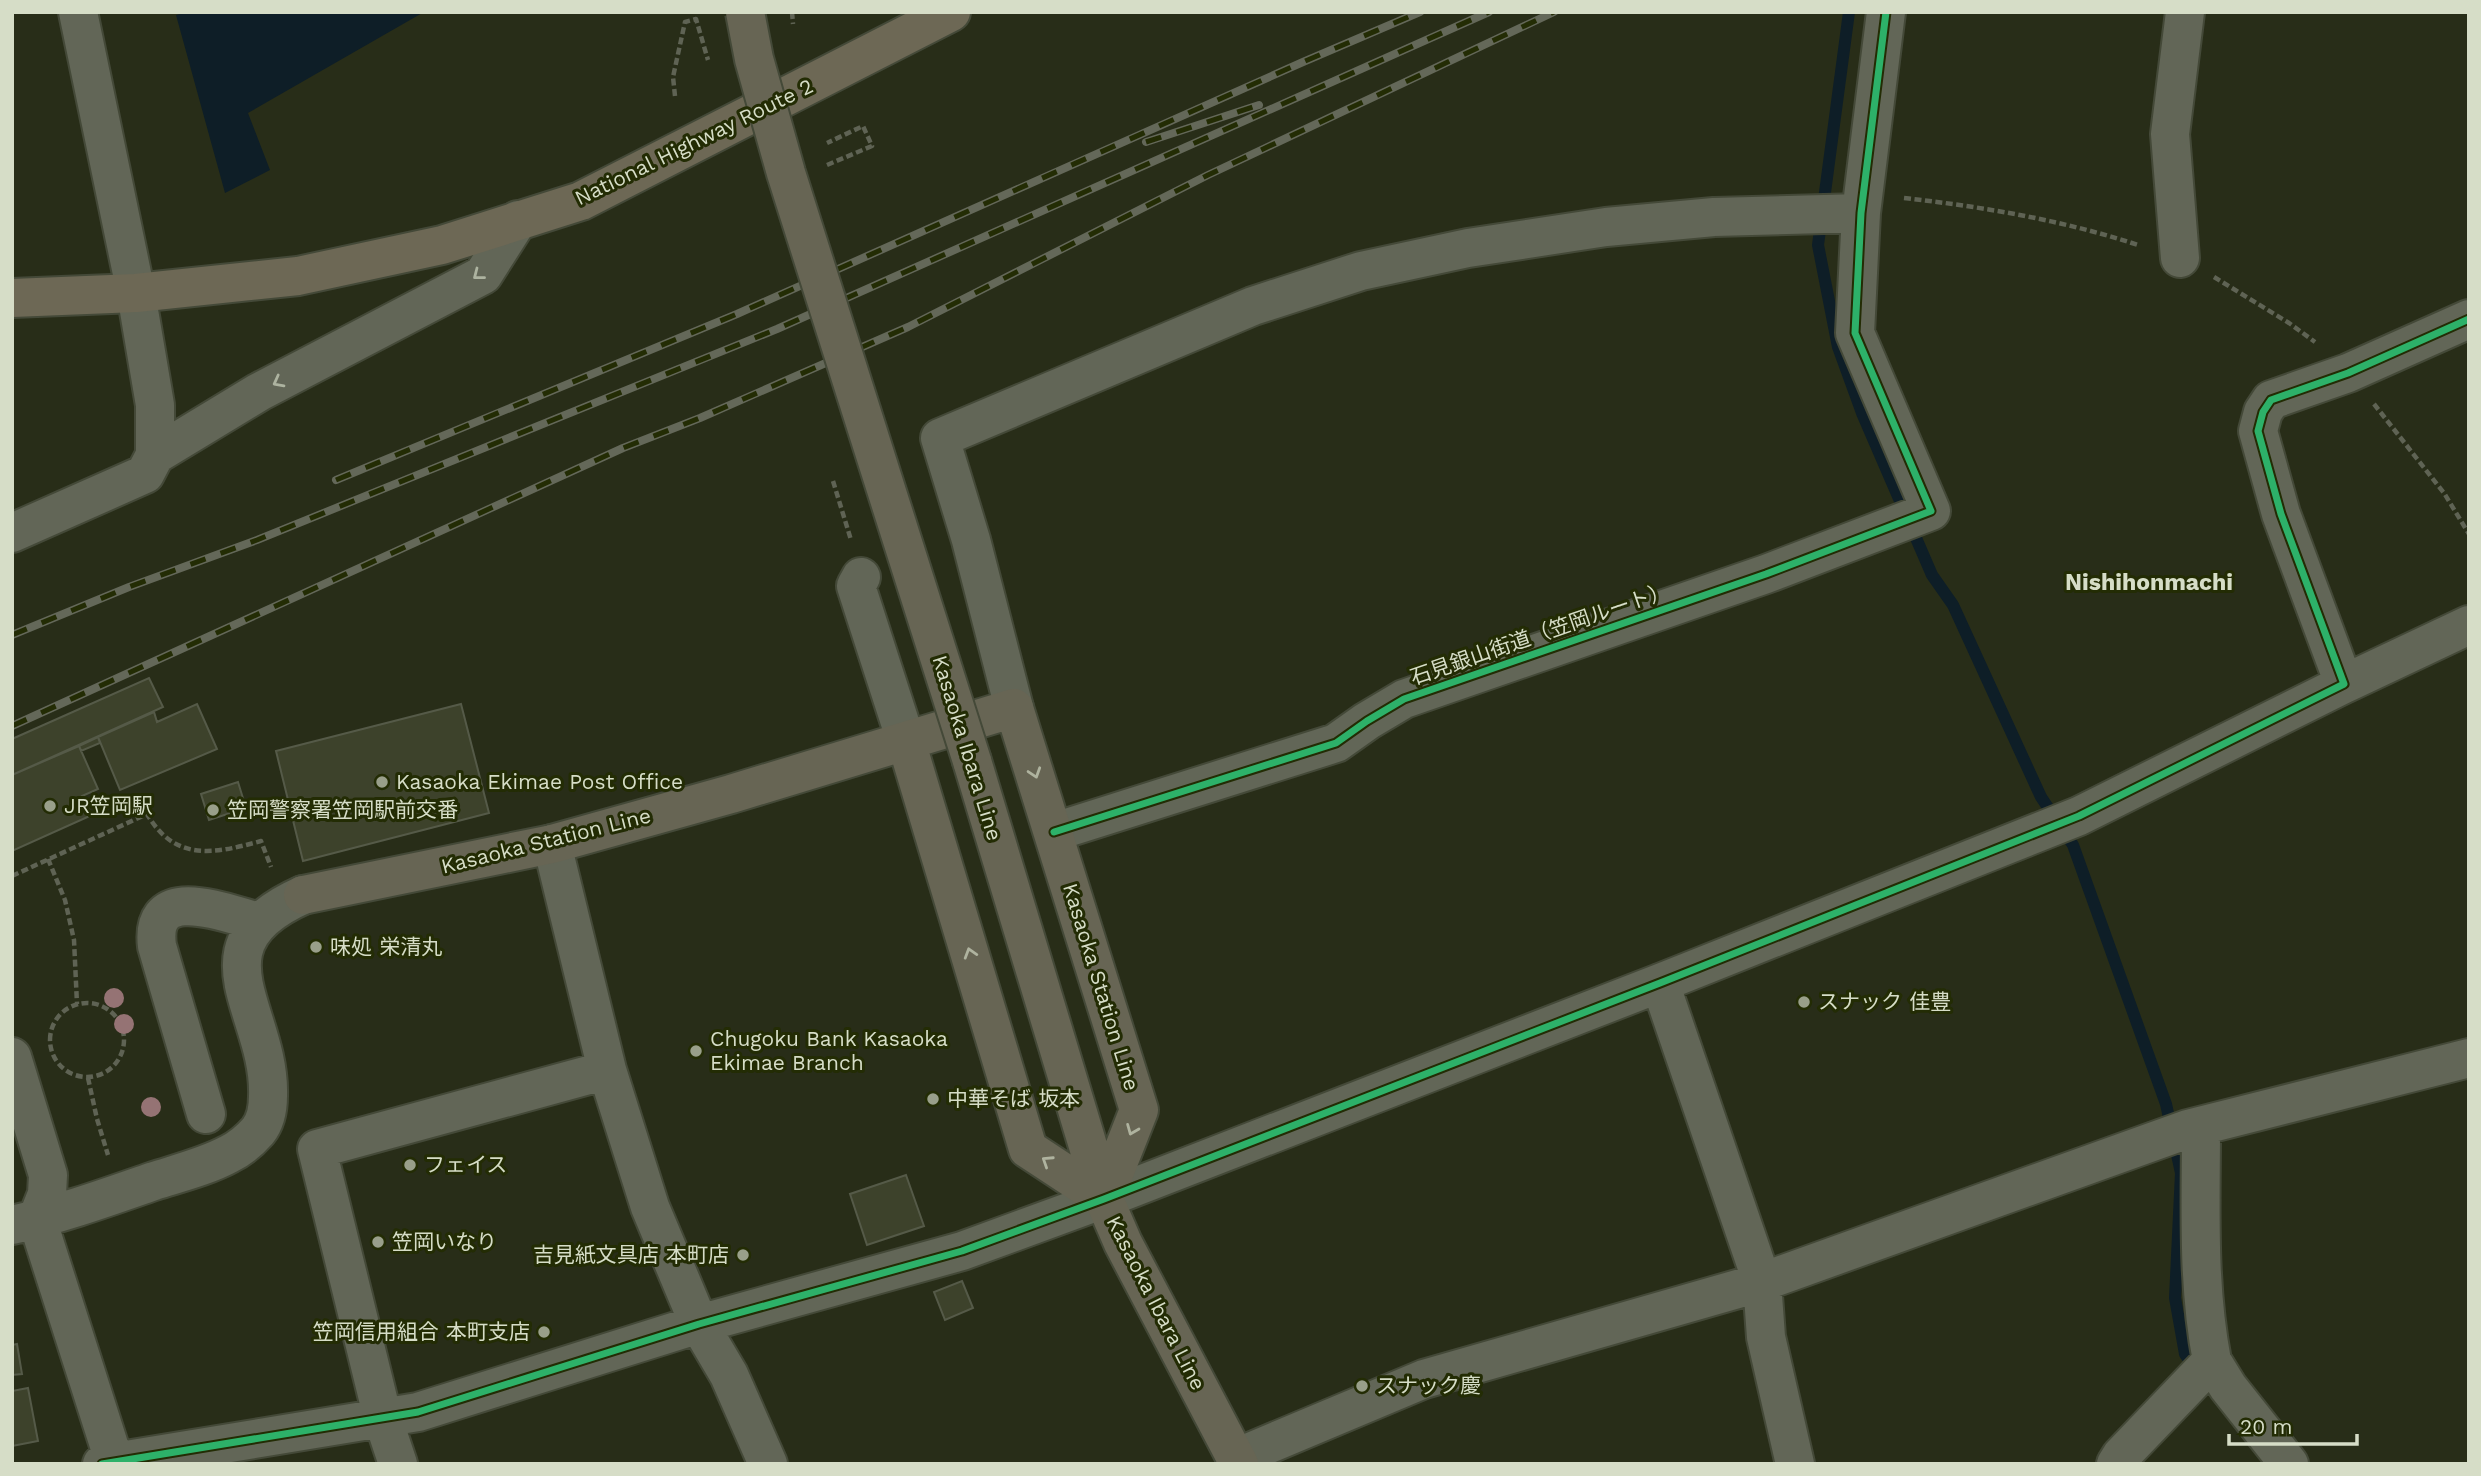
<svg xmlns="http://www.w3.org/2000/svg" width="2481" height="1476" viewBox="0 0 2481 1476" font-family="'Work Sans','Noto Sans JP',sans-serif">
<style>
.water{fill:#0e1e27}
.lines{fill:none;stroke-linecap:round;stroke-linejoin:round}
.stream{stroke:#0e1e27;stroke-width:12}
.building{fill:#3d422b;stroke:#555a48;stroke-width:2}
.minor-casing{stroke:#444938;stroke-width:42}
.major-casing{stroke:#444938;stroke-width:42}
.highway-casing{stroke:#444938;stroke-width:42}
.path{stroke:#5f6354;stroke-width:4.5;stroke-dasharray:7 3.5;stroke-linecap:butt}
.minor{stroke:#626657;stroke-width:38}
.major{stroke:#676554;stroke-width:38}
.highway{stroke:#6d6855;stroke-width:38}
.rail-casing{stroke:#646859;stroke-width:8}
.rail{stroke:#232c04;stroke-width:5;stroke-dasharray:16;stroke-linecap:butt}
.major-bridge-casing{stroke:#444938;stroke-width:42;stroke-linecap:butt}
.major-bridge{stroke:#676554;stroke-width:38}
.cycleway-casing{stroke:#232c04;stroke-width:11}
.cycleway{stroke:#2db169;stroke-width:7}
.tree{fill:#957374}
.oneway{stroke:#adb3a0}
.oneway2{stroke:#afb39f}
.poi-dot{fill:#999f8a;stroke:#232c04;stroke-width:2.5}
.labels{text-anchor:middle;stroke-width:6;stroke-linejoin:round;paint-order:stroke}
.street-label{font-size:21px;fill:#d6ddc7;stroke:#232c04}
.poi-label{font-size:21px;fill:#d6ddc7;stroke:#232c04;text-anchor:start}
.neighbourhood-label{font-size:23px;font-weight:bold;fill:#d6ddc7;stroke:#232c04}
</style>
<rect width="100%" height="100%" fill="#282d18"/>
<path class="water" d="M188,12H424L248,113L270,170L225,193L176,15Z"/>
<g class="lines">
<path class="stream" d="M1849,12L1818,245L1838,347L1862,413L1932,575L1953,605L2041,797L2073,845L2166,1104L2181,1173L2175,1298L2185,1354L2197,1371"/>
</g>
<path class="building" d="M149,678L163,707L12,775V739Z
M197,704L217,749L120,790L98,737L154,712L157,722Z
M461,704L489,813L303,861L276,751Z
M98,737L100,743L81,751L79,746Z
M79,746L98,789L82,796L92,815L12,851V775Z
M238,782L246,808L209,820L201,794Z
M906,1175L924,1226L867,1245L850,1194Z
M962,1281L973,1308L945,1320L934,1292Z
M17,1344L22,1374L12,1375V1345Z
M28,1388L38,1441L12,1446V1391Z"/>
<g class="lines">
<g class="minor-casing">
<path id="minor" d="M2180,258L2170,134L2185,12
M155,455L259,392L483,275L518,220
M12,533L145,474L155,455V405L136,293L78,12
M861,577L856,586L906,741
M2344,684L2469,625
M1014,708L971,540L940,438L1253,306L1361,271L1468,248L1606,227L1714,217L1861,213
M1054,832L1336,743L1367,721L1404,699L1766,574L1931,511L1855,333L1861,213L1886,12
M552,844L607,1070L650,1207L699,1324L729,1375L768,1464
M1660,983L1762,1282L1766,1337L1795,1464
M12,1057L48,1175L47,1194L37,1219L115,1464
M206,1114L157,946C149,881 224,913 259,922
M12,1225C61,1214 108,1197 154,1181C179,1173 207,1166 229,1154C239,1149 251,1139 258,1131C266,1121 268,1108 268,1096C271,1011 188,946 303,895
M2212,1361L2228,1387L2289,1464
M1236,1458L1424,1379L1762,1282L2188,1129L2469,1058
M102,1464L418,1412L699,1324L962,1251L1104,1199L1660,983L2079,816L2344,684L2281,514L2258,431L2263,412L2271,400L2348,373L2469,319
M398,1464L383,1419L317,1149L607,1070
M2116,1464L2121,1456L2212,1361C2197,1283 2201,1205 2201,1126"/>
</g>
<g class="major-casing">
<path id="major" d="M906,741L1028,1149L1104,1199
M972,761L1104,1199L1123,1243L1239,1464
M303,895L552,844L731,794L1014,708L1139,1110L1104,1199"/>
</g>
<g class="highway-casing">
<path id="highway" d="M12,298L136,293L298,276L442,245L581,201L951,12"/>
</g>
<path class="path" d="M792,12L793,24
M675,96L673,77L685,22L696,19L708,60
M827,165L872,146L863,126L827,143
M1904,198C1984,207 2062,220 2138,245
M2214,277L2289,323L2315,342
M2374,404L2444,493L2469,534
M833,481L851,540
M48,859L65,900L74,940L77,1004
M12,876L147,814C175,862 214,854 261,841L271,867
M50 1040a37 37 0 1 1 74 0a37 37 0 1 1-74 0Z
M88,1078L97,1119L108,1155"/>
<use href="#minor" class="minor"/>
<use href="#major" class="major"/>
<use href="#highway" class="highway"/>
<g class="rail-casing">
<path id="rail" d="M1146,142L1259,105
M336,480L737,314L1303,62L1420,12
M12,635L129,587L257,540L777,329L1489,12
M12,726L623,448L700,418L908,327L1208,175L1554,12"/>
</g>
<use href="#rail" class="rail"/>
<g class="major-bridge-casing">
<path id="major-bridge" d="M745,12L754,59L786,173L972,761"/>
</g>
<use href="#major-bridge" class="major-bridge"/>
<g class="cycleway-casing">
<path id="cycleway" d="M1054,832L1336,743L1367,721L1404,699L1766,574L1931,511L1855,333L1861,213L1886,12
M102,1464L418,1412L699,1324L962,1251L1104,1199L1660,983L2079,816L2344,684L2281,514L2258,431L2263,412L2271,400L2348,373L2469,319"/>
</g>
<use href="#cycleway" class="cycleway"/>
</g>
<g class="tree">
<circle cx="114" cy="998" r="10"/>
<circle cx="124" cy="1024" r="10"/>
<circle cx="151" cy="1107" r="10"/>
</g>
<defs><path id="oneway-chevron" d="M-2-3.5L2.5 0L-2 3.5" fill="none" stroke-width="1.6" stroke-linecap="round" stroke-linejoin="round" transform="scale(1.75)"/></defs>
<g class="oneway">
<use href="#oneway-chevron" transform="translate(478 275) rotate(142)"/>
<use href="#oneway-chevron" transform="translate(278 382) rotate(152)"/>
</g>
<g class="oneway2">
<use href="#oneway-chevron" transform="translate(1035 773) rotate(72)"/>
<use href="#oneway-chevron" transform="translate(970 953) rotate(-107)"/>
<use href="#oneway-chevron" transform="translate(1132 1130) rotate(112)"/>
<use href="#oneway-chevron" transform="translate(1047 1161) rotate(-147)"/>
</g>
<g class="poi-dot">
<circle cx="382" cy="782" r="7"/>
<circle cx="50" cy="806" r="7"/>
<circle cx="213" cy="810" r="7"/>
<circle cx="316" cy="947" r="7"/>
<circle cx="1804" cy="1002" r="7"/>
<circle cx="696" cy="1051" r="7"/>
<circle cx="933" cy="1099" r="7"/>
<circle cx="410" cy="1165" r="7"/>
<circle cx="378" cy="1242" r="7"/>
<circle cx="743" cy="1255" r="7"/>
<circle cx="544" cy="1332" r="7"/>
<circle cx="1362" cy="1386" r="7"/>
</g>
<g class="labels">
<g class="street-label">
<text transform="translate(694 142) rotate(-26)" y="7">National Highway Route 2</text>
<text transform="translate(1540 634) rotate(-19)" y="7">石見銀山街道（笠岡ルート）</text>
<text transform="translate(967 748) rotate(73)" y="7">Kasaoka Ibara Line</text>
<text transform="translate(546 841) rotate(-14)" y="7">Kasaoka Station Line</text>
<text transform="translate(1101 987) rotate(73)" y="7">Kasaoka Station Line</text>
<text transform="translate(1156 1303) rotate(63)" y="7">Kasaoka Ibara Line</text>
</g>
<g class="poi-label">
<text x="396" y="789">Kasaoka Ekimae Post Office</text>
<text x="64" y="813">JR笠岡駅</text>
<text x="227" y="817">笠岡警察署笠岡駅前交番</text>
<text x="330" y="954">味処 栄清丸</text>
<text x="1818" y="1009">スナック 佳豊</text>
<text x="710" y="1046">Chugoku Bank Kasaoka<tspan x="710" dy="24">Ekimae Branch</tspan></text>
<text x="947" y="1106">中華そば 坂本</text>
<text x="424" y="1172">フェイス</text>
<text x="392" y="1249">笠岡いなり</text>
<text x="729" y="1262" text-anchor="end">吉見紙文具店 本町店</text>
<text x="530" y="1339" text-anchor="end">笠岡信用組合 本町支店</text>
<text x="1376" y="1393">スナック慶</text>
</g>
<g class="neighbourhood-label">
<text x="2149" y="590">Nishihonmachi</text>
</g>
</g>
<rect width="2481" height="1476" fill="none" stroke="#d6ddc7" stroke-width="28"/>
<path d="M2229 1434v10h128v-10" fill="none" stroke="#d6ddc7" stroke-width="3.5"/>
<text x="2240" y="1434" font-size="21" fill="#d6ddc7" stroke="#232c04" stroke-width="5" paint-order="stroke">20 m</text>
</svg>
